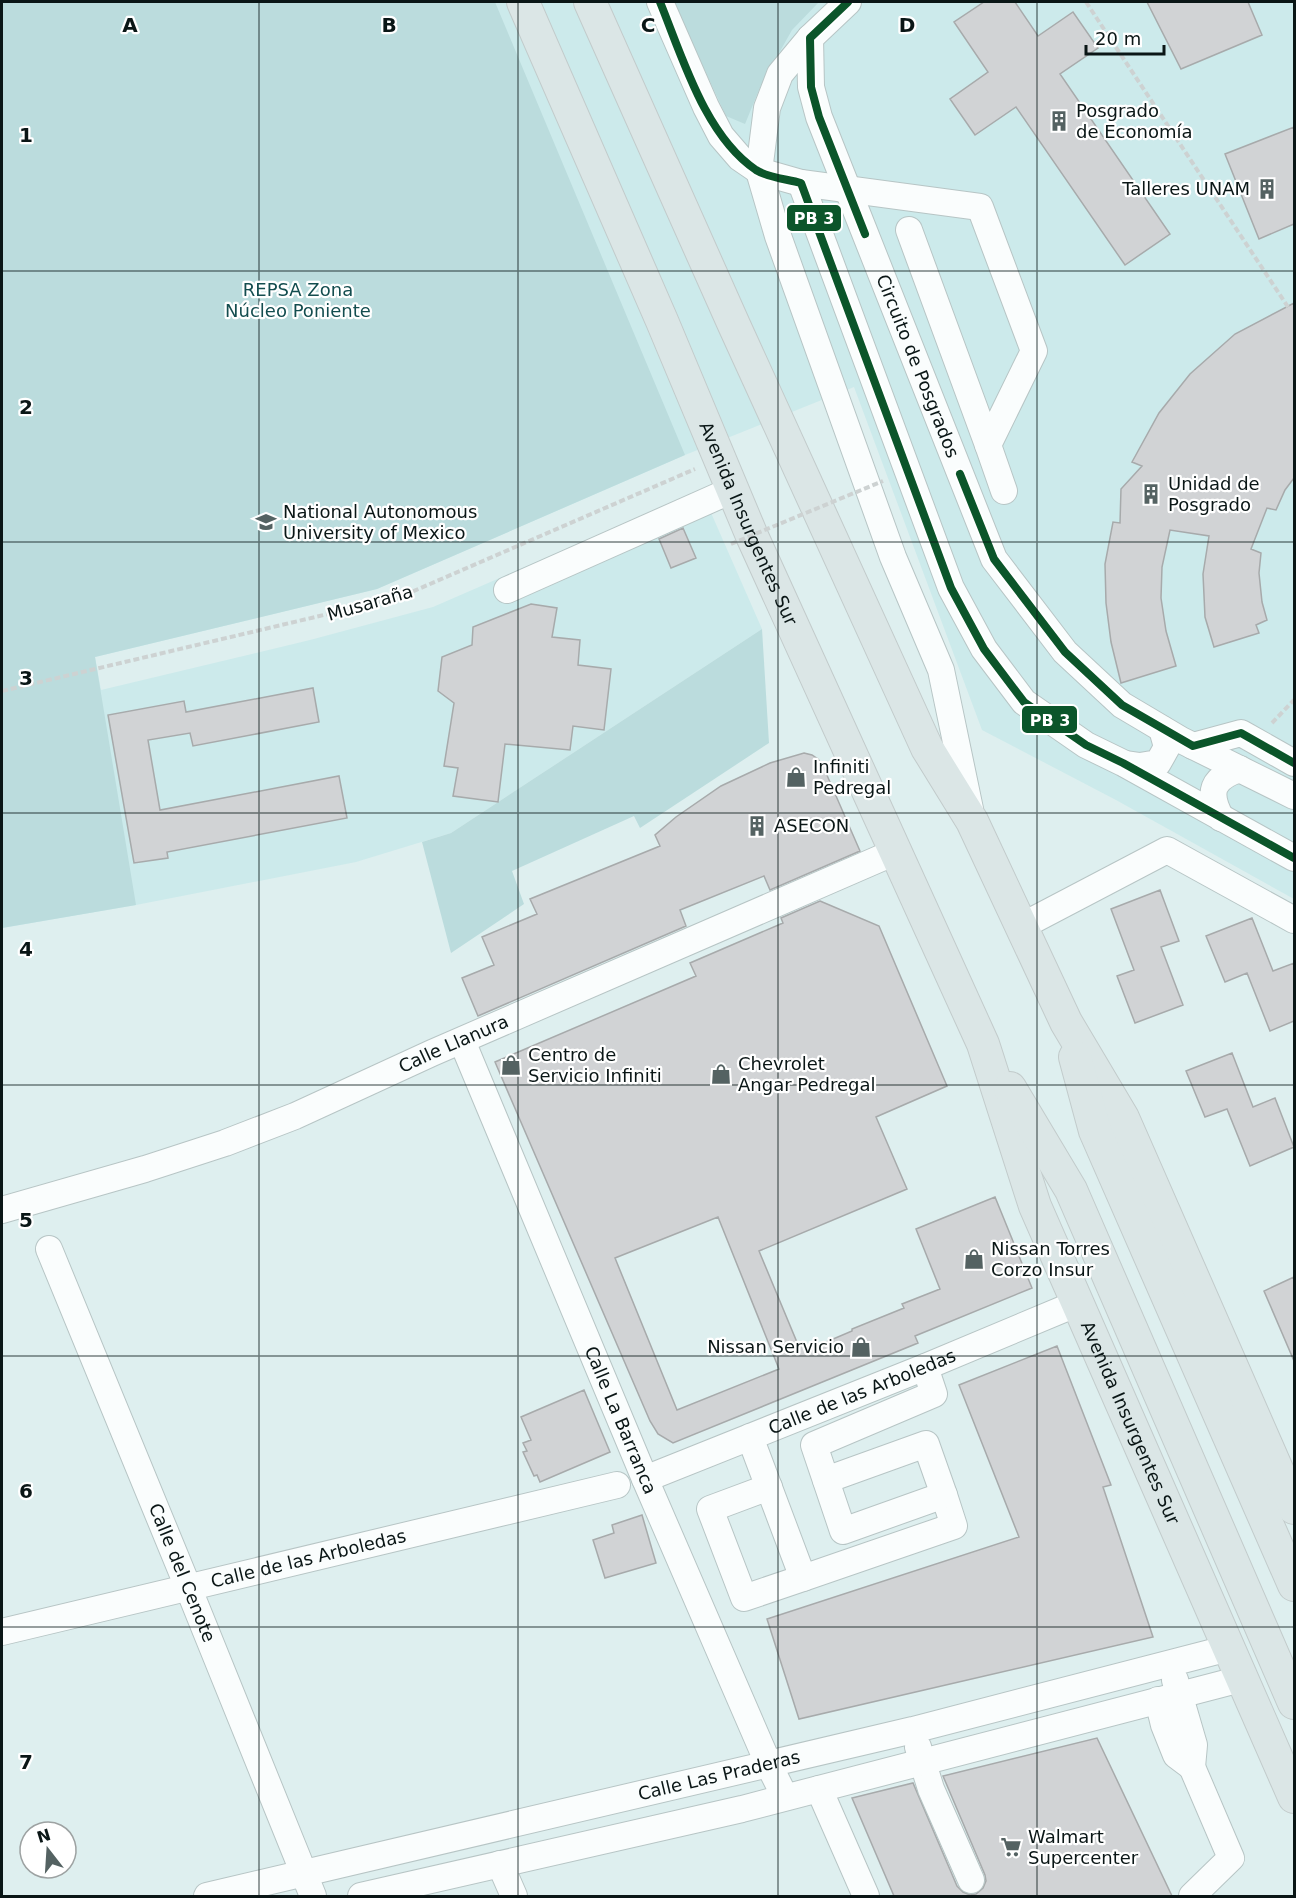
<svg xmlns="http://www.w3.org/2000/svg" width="1296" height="1898" viewBox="0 0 1296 1898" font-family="'DejaVu Sans',sans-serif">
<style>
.built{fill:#cceaeb}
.green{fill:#bbdcdd}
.building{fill:#d1d3d5;stroke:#a7aaab;stroke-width:1.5;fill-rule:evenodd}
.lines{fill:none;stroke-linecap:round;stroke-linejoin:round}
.minor-casing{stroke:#b7c5c5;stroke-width:28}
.major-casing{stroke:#c2cbcb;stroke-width:34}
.path{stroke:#cdd2d2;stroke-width:4;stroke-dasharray:6 3;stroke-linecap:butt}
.minor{stroke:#fafdfd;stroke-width:26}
.major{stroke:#dbe6e6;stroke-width:32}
.path-bridge{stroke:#cdd2d2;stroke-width:4;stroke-dasharray:6 3;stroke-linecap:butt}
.bus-1-casing{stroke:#fff;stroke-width:12}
.bus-1{stroke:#0b552a;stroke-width:8}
.grid{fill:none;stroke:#0a1616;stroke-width:1.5;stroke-opacity:0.55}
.labels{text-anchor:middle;stroke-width:4.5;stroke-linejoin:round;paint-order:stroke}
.poi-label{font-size:18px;fill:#0a1616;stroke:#fff;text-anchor:start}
.park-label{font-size:18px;fill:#134d4f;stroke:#fff}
.street-label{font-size:18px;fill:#0a1616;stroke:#fff}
.grid-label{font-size:20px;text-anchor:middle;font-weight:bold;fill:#0a1616;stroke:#fff;stroke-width:4.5;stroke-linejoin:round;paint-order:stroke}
.line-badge{stroke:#fff;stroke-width:2}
.badge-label{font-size:16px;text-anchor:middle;font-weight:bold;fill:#fff}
</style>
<rect width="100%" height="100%" fill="#deefef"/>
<path class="built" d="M2,2H1294V899L1116,800L982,730L854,387L685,455L377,589L95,657L101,690L310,640L433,607L701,490L762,629L451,833L356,862L136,905L2,928Z"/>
<path class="green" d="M2,2H495L685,455L377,589L95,657L136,905L2,928Z
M673,2H819L792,30L761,85L745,124L726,116Z
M762,629L769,743L640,828L634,816L512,871L524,904L451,953L422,842L451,833Z"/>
<path class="building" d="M984,2H1015L1038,36L1073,12L1098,48L1060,74L1170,234L1125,265L1016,107L975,135L950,99L988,72L954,22Z
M1147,2H1248L1262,35L1181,69Z
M1294,127V224L1259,239L1225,154Z
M1294,303V478L1285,490L1276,510L1267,508L1251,549L1261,553L1259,573L1262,602L1267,620L1256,625L1259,633L1214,647L1205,617L1203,574L1209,536L1170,530L1162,567L1161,598L1166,631L1176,666L1121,683L1111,642L1106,603L1105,564L1113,522L1120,523L1121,489L1142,466L1132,462L1159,413L1190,374L1235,334Z
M683,528L696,558L671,568L659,539Z
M531,604L557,608L552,637L580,640L578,665L611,669L604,730L573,726L570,750L505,744L498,802L453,796L458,768L444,766L454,703L438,691L442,657L472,645L473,627Z
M313,688L319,722L193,746L190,733L148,740L160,810L339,776L347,818L167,852L168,858L134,863L108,715L184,701L186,712Z
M804,753L812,755L818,759L823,766L860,851L770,890L764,876L680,910L686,926L478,1016L462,978L494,965L482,937L537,914L530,899L660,846L655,835L676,817L721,786L770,763Z
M1160,890L1179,941L1161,947L1183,1005L1135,1023L1117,976L1134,970L1111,909Z
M820,901L879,926L947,1086L876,1117L907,1189L759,1251L799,1347L802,1345L805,1351L852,1331V1329L904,1308L902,1304L940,1289L916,1229L995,1197L1032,1288L915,1336L918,1343L673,1443L658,1434L650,1421L495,1062L696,976L690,963L783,923L781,918ZM718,1217L779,1369L677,1410L615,1258Z
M1252,918L1273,971L1294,963V1021L1270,1031L1247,973L1225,982L1206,936Z
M1232,1053L1253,1107L1275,1098L1294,1147L1250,1166L1227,1109L1205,1117L1186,1071Z
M1294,1277V1361L1264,1291Z
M1057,1346L1111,1485L1103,1487L1153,1637L799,1719L767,1619L1019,1537L959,1385Z
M584,1390L610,1452L540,1482L537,1475L534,1476L523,1452L527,1451L523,1443L531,1440L521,1417Z
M642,1515L656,1563L605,1578L593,1540L614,1533L612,1525Z
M1097,1738L1172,1896H894L852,1798L913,1783L957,1886L963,1892L970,1895L976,1894L983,1888L986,1881L985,1875L943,1776Z"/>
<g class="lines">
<g class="minor-casing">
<g id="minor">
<path d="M660,2L706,107L721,136L740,158L759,171L801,183L980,207L1034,351L988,445L909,230"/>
<path d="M848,2L810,38L780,74L767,108L759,171L778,236L893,557L941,670L970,809"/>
<path id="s1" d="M810,38L811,87L819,117L994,559L1065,652L1122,705L1181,740L1294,796"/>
<path d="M801,183L951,588L984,649L1024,702L1086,745L1123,763L1294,858"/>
<path d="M988,445L1004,491"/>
<path d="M507,590L732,490"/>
<path d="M1193,746L1241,733L1294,763"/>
<path d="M1126,764L1140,766L1158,763L1167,747L1162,729"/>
<path d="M1221,818C1207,792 1212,778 1240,769"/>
<path d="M1022,926L1167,850L1294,920"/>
<path id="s2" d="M462,1041L645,1479L768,1763L785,1797"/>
<path id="s3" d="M2,1210L145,1169L225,1143L295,1116L432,1053L895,852"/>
<path id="s4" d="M49,1249L188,1587L313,1896"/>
<path d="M750,1437L803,1578L954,1526L944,1495L843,1531L814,1445L934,1394L925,1367"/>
<path id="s5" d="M645,1479L925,1367L1078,1303"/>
<path d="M826,1480L926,1444L944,1495"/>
<path d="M769,1487L710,1509L744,1598L803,1578"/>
<path id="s6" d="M2,1632L617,1485"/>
<path d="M1158,1700L1164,1725L1176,1755L1192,1767L1194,1745L1175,1680"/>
<path d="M918,1747L931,1789L971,1880"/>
<path d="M819,1789L866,1896"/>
<path d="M500,1864L514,1896"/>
<path id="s7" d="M207,1896L913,1730L1229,1648"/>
<path d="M361,1896L742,1809L1241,1679"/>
<path d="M1192,1896L1231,1858L1192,1767"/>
</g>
</g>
<g class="major-casing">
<g id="major">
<path id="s8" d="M523,2L662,321L752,536L983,1044L1035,1206L1294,1797"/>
<path d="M590,2L734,325L927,748L972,821L1066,1022L1123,1118L1294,1508"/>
<path d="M1075,1057L1095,1131L1294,1585"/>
<path d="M1010,1088L1071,1190L1294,1703"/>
</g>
</g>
<path class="path" d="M1086,2L1288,307
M2,691L400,597L695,469
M1272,723L1294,700"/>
<use href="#minor" class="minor"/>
<use href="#major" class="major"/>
<path class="path-bridge" d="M731,544L883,481"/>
<g class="bus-1-casing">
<path id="bus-1" d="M660,2C682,56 705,136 756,170C769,178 787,179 801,183L951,588L984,649L1024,702L1086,745L1123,763L1294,858
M848,2L810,38L811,87L819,117L865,234
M960,474L994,559L1065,652L1122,705L1193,746L1241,733L1294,763"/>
</g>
<use href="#bus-1" class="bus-1"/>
</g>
<path class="grid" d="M259,2V1896M518,2V1896M778,2V1896M1037,2V1896M2,271H1294M2,542H1294M2,813H1294M2,1085H1294M2,1356H1294M2,1627H1294"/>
<defs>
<g id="building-bare" transform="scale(1.62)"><path d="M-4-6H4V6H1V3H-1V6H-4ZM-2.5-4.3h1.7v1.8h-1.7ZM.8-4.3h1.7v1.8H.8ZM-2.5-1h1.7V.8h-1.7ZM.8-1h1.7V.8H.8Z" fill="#546262" stroke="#fff" stroke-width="2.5" paint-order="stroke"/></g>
<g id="university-bare" transform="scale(1.62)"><path d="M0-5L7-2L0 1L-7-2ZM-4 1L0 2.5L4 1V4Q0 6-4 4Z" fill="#546262" stroke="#fff" stroke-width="2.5" paint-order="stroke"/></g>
<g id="shop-bare" transform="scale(1.62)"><path d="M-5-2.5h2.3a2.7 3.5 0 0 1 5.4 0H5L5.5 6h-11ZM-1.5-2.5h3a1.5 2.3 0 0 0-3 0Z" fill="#546262" stroke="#fff" stroke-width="2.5" paint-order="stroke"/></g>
<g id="supermarket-bare" transform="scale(1.62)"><path d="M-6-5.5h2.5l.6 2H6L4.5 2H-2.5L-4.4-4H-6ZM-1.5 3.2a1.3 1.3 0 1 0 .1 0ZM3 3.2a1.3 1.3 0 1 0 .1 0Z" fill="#546262" stroke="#fff" stroke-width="2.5" paint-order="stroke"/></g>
</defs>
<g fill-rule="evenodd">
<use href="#building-bare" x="1059" y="121"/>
<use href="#building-bare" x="1267" y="189"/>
<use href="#building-bare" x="1151" y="494"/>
<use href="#university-bare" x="266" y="522"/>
<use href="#shop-bare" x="796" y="777"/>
<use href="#building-bare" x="757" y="826"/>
<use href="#shop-bare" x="511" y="1065"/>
<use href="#shop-bare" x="721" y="1074"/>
<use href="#shop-bare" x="974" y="1259"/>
<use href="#shop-bare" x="861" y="1347"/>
<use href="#supermarket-bare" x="1011" y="1847"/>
</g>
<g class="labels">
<g class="poi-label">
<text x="1076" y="117">Posgrado<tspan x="1076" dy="21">de Economía</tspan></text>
<text x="1250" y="195" text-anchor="end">Talleres UNAM</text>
<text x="1168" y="490">Unidad de<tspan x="1168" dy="21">Posgrado</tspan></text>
<text x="283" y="518">National Autonomous<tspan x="283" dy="21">University of Mexico</tspan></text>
<text x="813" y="773">Infiniti<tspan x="813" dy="21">Pedregal</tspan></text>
<text x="774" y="832">ASECON</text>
<text x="528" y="1061">Centro de<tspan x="528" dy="21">Servicio Infiniti</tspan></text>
<text x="738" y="1070">Chevrolet<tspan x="738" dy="21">Angar Pedregal</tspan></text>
<text x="991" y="1255">Nissan Torres<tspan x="991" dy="21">Corzo Insur</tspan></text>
<text x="844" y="1353" text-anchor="end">Nissan Servicio</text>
<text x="1028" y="1843">Walmart<tspan x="1028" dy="21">Supercenter</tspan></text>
</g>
<g class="park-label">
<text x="298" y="296">REPSA Zona<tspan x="298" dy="21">Núcleo Poniente</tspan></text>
</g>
<g class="street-label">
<text dy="6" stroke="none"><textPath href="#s1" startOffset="348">Circuito de Posgrados</textPath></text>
<text dy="6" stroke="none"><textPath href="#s8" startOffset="568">Avenida Insurgentes Sur</textPath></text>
<text transform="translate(370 603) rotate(-16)" y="6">Musaraña</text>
<text dy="6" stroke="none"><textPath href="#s3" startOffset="482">Calle Llanura</textPath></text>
<text dy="6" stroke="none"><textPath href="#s5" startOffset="234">Calle de las Arboledas</textPath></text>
<text dy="6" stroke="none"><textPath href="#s2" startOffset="411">Calle La Barranca</textPath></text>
<text dy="6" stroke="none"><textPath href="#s8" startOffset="1546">Avenida Insurgentes Sur</textPath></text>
<text dy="6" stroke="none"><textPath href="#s6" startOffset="315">Calle de las Arboledas</textPath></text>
<text dy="6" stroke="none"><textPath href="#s4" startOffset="350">Calle del Cenote</textPath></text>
<text dy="6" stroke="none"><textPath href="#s7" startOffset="526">Calle Las Praderas</textPath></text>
</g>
</g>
<g class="grid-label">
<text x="130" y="32">A</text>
<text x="389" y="32">B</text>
<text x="648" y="32">C</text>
<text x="907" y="32">D</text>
<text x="26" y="142">1</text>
<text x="26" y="414">2</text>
<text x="26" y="685">3</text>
<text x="26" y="956">4</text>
<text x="26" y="1227">5</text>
<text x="26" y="1498">6</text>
<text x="26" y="1769">7</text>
</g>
<g class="line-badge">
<rect x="786" y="204" width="56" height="28" rx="6" fill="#0b552a"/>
<rect x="1021" y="705" width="57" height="29" rx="6" fill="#0b552a"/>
</g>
<g class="badge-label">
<text x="814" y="224">PB 3</text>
<text x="1050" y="726">PB 3</text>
</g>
<rect width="1296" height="1898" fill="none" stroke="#0a1616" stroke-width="6"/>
<g transform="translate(48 1850) rotate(343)"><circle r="28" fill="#ffffff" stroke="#9da2a2" stroke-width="1.5"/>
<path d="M0-4.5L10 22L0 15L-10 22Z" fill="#546262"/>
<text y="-9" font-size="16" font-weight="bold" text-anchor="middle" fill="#0a1616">N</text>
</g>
<path d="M1086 45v9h78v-9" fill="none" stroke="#0a1616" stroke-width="3"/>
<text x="1095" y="45" font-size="18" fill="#0a1616" stroke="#ffffff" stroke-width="4.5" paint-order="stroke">20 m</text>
</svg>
